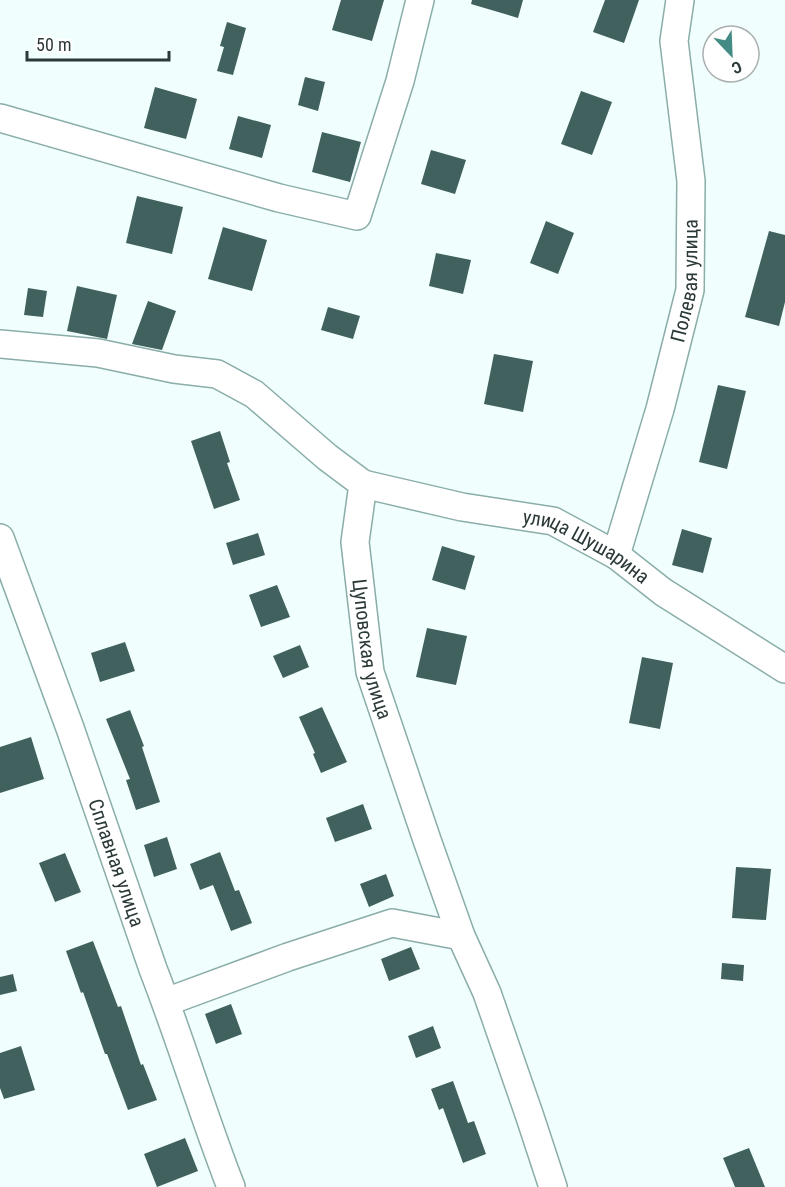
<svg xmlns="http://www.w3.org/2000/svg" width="785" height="1187" viewBox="0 0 785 1187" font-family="'Roboto Condensed',sans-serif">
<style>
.building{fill:#40615d}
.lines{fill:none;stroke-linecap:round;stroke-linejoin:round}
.minor-casing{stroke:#8aada9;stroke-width:30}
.minor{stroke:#fff;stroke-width:27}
.labels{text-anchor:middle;stroke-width:6;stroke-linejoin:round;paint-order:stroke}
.street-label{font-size:20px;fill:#2b3938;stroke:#fff}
</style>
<rect width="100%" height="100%" fill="#f0fffd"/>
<path class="building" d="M341,0H384L372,41L332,30Z
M472,0H523L518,18L471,4Z
M605,0H639L624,43L593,32Z
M227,22L246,28L233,75L217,71L224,47L220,46Z
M305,77L325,82L318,111L298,105Z
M155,87L197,99L186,139L144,128Z
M581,91L612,102L592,155L561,144Z
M238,116L271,125L262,158L229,149Z
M322,132L361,142L350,182L312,172Z
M431,150L466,160L455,194L421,184Z
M137,196L183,207L172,254L126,243Z
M546,221L574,233L558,274L530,263Z
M223,227L267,240L252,291L208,279Z
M769,231L785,235V302L779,326L745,317Z
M436,253L471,260L463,294L429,286Z
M77,286L117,295L107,339L67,331Z
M28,288L47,291L43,317L24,315Z
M148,301L176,311L162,350L132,344Z
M328,307L360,316L353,339L321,330Z
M494,354L533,361L523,412L484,404Z
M718,385L746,391L727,469L699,462Z
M220,431L230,462L227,463L240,500L214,509L191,441Z
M682,529L712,538L703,573L672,565Z
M258,533L265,555L233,565L226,543Z
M442,546L475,556L465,590L432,580Z
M277,585L290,617L261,627L249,595Z
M427,628L467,636L456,685L416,677Z
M125,642L135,671L100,682L91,653Z
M300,645L309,667L283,678L273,656Z
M642,657L673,663L660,729L629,723Z
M322,707L347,762L321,773L313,754L315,753L299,717Z
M130,710L144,746L142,747L160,802L136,810L126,780L130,779L106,719Z
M31,737L44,779L0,793V747Z
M363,804L372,829L335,842L326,818Z
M167,837L177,869L154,877L144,845Z
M220,852L235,891L239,890L252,923L231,931L213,885L200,890L190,864Z
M65,853L81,892L55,902L39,863Z
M736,867L771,869L766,920L732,918Z
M386,874L394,896L369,907L360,884Z
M93,941L118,1007L121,1006L141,1065L143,1064L157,1100L128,1110L107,1054H105L83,992L81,993L66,951Z
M411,947L420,969L389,981L381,959Z
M722,963L744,965L743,981L721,979Z
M13,974L17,991L0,995V977Z
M231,1004L242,1034L216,1044L205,1014Z
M433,1026L441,1048L416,1058L408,1036Z
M21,1046L35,1090L4,1099L0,1088V1053Z
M453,1081L468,1123L474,1121L486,1154L463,1163L443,1108L439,1110L431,1089Z
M185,1138L198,1171L157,1187L144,1154Z
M749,1148L765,1187H735L723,1158Z"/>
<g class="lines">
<g class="minor-casing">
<g id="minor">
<path d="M0,118L279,198L357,216L400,81L420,0"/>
<path id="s1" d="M0,344L98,353L174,369L217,374L254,394L327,457L363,484L355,542L370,672L427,840L461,936L487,993L530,1117L553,1187"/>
<path id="s2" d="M363,484L462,507L553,521L616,555L663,592L785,669"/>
<path id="s3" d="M0,538L70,728L153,969C181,1041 203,1115 231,1187"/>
<path id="s4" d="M616,555L660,409L690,290L691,181L674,41L680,0"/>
<path d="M166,1002L288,957L392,923L461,936"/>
</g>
</g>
<use href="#minor" class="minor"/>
</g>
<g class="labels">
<g class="street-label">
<text dy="7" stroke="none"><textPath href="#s4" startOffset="284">Полевая улица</textPath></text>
<text dy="7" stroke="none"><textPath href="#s2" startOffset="234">улица Шушарина</textPath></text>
<text dy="7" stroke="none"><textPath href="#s1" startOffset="570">Цуповская улица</textPath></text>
<text dy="7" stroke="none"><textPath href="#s3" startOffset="345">Сплавная улица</textPath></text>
</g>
</g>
<g transform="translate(731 54) rotate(157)"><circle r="28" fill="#ffffff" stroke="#aab0af" stroke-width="1.5"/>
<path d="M0-4.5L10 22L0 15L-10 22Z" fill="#448b85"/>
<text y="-9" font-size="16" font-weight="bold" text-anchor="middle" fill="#2b3938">С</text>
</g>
<path d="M27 51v9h142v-9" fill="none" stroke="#2b3938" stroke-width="3"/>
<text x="36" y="51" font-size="18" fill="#2b3938" stroke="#ffffff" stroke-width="4.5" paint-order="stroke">50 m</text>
</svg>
